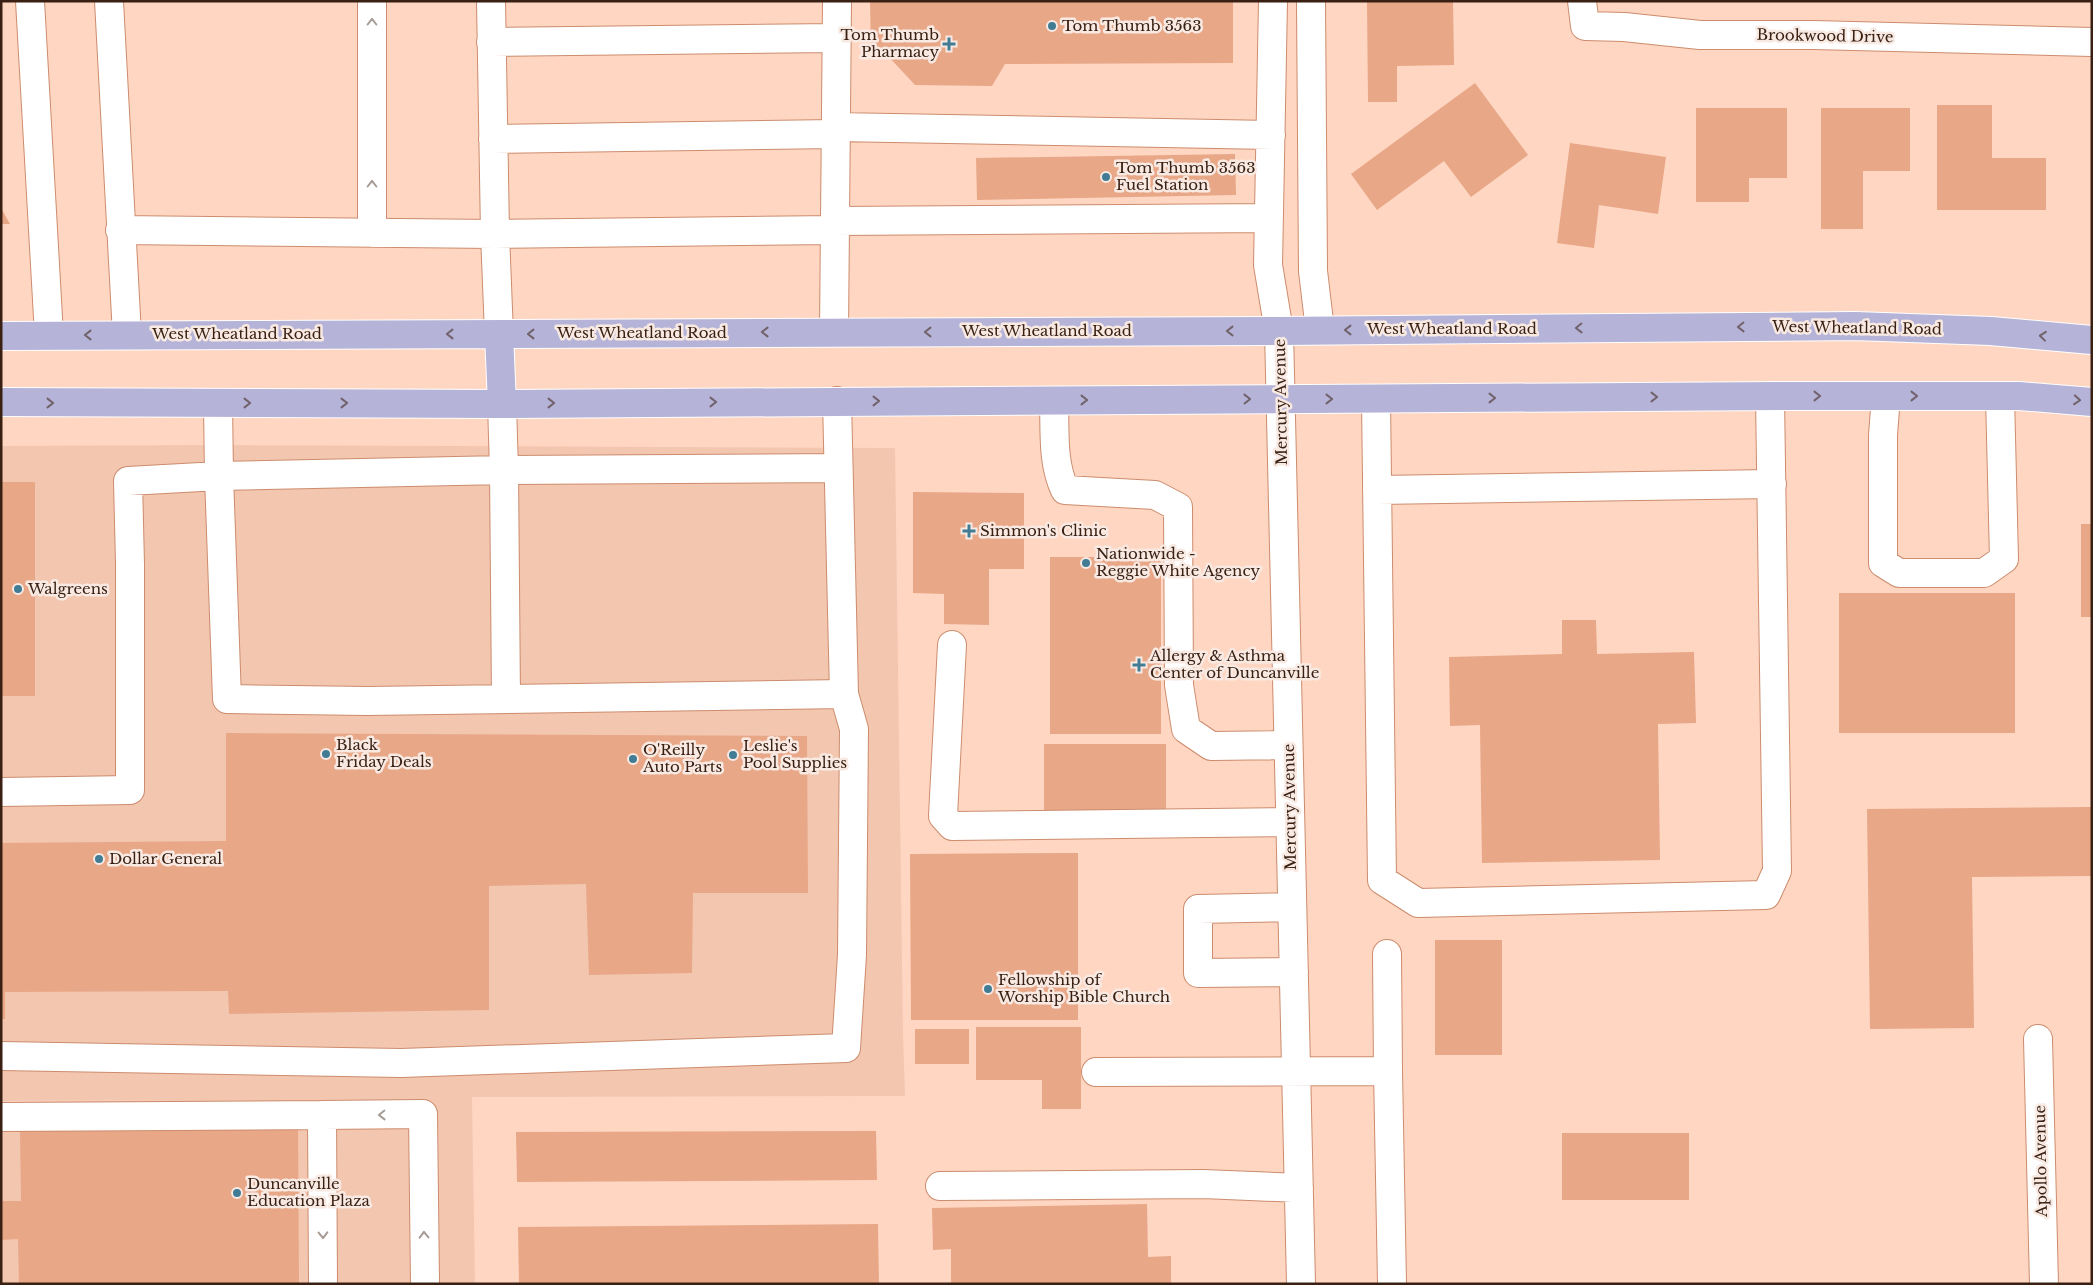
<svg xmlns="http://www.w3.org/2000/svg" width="2093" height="1285" viewBox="0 0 2093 1285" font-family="'Libre Baskerville',serif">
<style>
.built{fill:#f3c6b0}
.building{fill:#e8a787}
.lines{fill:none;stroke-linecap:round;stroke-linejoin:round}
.minor-casing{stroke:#cc8c6d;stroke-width:30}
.major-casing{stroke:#fff;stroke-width:30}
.minor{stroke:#fff;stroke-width:28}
.major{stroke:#b5b3d7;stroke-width:28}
.oneway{stroke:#a69b95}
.oneway2{stroke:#71626b}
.poi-dot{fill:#417c94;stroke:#f8eae3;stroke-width:2}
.labels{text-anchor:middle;stroke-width:5;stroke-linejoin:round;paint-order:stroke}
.poi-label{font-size:15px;fill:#392013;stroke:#f8eae3;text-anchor:start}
.street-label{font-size:15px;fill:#392013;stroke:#f8eae3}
</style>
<rect width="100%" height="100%" fill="#ffd6c2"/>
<path class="built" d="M206,445L895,448L903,1034L905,1096L472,1097L475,1284H1V1102L185,1100L1,1101V446Z"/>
<path class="building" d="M870,1H1233V63L1005,64L992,86L915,85L887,55L871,51Z
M1367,1H1453L1454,65L1397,66V102H1368Z
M1475,83L1528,155L1471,197L1444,161L1377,210L1351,174Z
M1937,105H1992V158H2046V210H1937Z
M1696,108H1787V178H1749V202H1696Z
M1821,108H1910V171H1863V229H1821Z
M1570,143L1666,157L1658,214L1599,205L1594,248L1557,243Z
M1235,154L1236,195L977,200L976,158Z
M1,208L10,224H1Z
M1,482H35V696H1Z
M913,492L1024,493V569H989V625L944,624V594L913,593Z
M2081,524H2092V617H2081Z
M1050,557H1161V734H1050Z
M1839,593H2015V733H1839Z
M1562,620H1596L1597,654L1694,652L1696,723L1658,724L1660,860L1482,863L1480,725L1450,726L1449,657L1562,654Z
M226,733L807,736L808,893H693L692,973L589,975L586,884L489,886V1010L229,1014L228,991L5,992V1019H1V843L226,841Z
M1044,744H1166V811H1044Z
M2092,807V876L1972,877L1974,1028L1870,1029L1867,809Z
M1078,853V1020H911L910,854Z
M1435,940H1502V1055H1435Z
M976,1027H1081V1109H1042V1080H976Z
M915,1029H969V1064H915Z
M298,1127L299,1284H19L18,1239L1,1240V1201H21L20,1129Z
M876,1131L877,1180L517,1182L516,1132Z
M1562,1133H1689V1200H1562Z
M1147,1204L1148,1257L1171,1256V1284H951V1249L933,1250L932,1208Z
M878,1224L879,1284H519L518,1227Z"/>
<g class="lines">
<g class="minor-casing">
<path id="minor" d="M30,1L49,335
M109,1L127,335
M372,1V233
M491,1L495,234L499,334
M1273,1L1268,265L1279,331L1301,1284
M1311,1L1313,271L1320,330
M1582,1L1585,26L1624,27L1700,35H1813L2092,42
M491,42L836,38
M836,127L1271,135
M493,139L836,134
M835,221L1269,218
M120,230L495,234L835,230
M834,332L837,1
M1886,396L1883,435V563L1899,573H1984L2004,559L2000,396
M1376,399L1382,880L1418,903L1766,895L1777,871L1770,397
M1054,401C1055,431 1052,463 1065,490L1155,495L1178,507L1179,685L1186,729L1211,746L1288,745
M218,403L219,476L504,470L502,404
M1377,490L1772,484
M952,645L943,816L952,826L1290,822
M506,698L504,470L838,468
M1,792L130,790V564L128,481L219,476L227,699L368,701L844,694L837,401
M1292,907L1198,909V973L1294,972
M1387,954L1388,1071
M2038,1039L2044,1284
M1,1056L401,1063L846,1048L852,955L854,729L844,694
M1096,1072L1388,1071L1392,1284
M1,1117L322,1115
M940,1186L1203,1184L1299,1188
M323,1284L322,1115L423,1114L425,1284"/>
</g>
<g class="major-casing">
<path id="major" d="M499,334L502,404
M1,336L1279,331L1855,326L1991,331L2092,340
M1,402L502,404L1786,396H2019L2092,402"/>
</g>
<use href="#minor" class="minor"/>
<use href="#major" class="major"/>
</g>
<defs><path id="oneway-chevron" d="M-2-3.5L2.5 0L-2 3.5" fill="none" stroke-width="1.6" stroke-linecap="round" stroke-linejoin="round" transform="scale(1.25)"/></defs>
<g class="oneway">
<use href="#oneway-chevron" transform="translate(372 22) rotate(-90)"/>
<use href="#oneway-chevron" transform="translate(372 184) rotate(-90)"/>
<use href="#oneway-chevron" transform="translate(382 1115) rotate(179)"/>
<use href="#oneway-chevron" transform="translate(323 1235) rotate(89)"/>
<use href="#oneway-chevron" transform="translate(424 1235) rotate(-91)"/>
</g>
<g class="oneway2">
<use href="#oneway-chevron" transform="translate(1741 327) rotate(179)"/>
<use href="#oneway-chevron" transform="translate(1579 328) rotate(179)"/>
<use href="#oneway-chevron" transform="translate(1348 330) rotate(180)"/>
<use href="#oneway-chevron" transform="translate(1230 331) rotate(180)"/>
<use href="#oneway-chevron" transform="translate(765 332) rotate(180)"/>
<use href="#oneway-chevron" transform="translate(928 332) rotate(180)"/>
<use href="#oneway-chevron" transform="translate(450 334) rotate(180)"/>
<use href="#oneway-chevron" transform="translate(531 334) rotate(180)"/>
<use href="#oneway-chevron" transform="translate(88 335) rotate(180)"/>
<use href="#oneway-chevron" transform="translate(2043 336) rotate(-174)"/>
<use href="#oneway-chevron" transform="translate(1817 396)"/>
<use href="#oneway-chevron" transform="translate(1914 396)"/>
<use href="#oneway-chevron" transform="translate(1654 397)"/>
<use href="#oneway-chevron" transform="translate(1492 398)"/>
<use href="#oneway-chevron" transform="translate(1247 399) rotate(-1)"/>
<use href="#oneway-chevron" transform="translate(1329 399)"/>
<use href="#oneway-chevron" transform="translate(1084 400)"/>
<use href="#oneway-chevron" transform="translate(2077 400) rotate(5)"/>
<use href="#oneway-chevron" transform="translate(876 401)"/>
<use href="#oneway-chevron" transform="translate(713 402)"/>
<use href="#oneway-chevron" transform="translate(50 403)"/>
<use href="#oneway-chevron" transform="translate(247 403)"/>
<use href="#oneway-chevron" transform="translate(344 403)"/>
<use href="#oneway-chevron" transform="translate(551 403)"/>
</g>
<g class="poi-dot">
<circle cx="1052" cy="26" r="5"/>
<path d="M946.5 36.5h5v5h5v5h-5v5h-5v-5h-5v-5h5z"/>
<circle cx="1106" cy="177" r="5"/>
<path d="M966.5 523.5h5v5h5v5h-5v5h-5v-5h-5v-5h5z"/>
<circle cx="1086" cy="563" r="5"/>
<circle cx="18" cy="589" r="5"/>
<path d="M1136.5 657.5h5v5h5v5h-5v5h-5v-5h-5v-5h5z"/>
<circle cx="326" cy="754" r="5"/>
<circle cx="733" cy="755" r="5"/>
<circle cx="633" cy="759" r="5"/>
<circle cx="99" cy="859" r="5"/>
<circle cx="988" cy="989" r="5"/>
<circle cx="237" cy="1193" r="5"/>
</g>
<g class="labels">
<g class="poi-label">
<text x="1062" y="31">Tom Thumb 3563</text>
<text x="939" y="40" text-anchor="end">Tom Thumb<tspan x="939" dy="17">Pharmacy</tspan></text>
<text x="1116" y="173">Tom Thumb 3563<tspan x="1116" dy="17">Fuel Station</tspan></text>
<text x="980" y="536">Simmon's Clinic</text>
<text x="1096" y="559">Nationwide -<tspan x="1096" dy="17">Reggie White Agency</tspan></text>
<text x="28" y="594">Walgreens</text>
<text x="1150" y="661">Allergy &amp; Asthma<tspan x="1150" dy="17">Center of Duncanville</tspan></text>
<text x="336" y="750">Black<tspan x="336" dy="17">Friday Deals</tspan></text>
<text x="743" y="751">Leslie's<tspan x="743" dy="17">Pool Supplies</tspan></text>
<text x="643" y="755">O'Reilly<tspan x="643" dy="17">Auto Parts</tspan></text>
<text x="109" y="864">Dollar General</text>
<text x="998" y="985">Fellowship of<tspan x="998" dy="17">Worship Bible Church</tspan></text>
<text x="247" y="1189">Duncanville<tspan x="247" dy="17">Education Plaza</tspan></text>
</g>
<g class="street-label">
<text transform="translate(1825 36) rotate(1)" y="5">Brookwood Drive</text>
<text transform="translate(1857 328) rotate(1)" y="5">West Wheatland Road</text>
<text x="1452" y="334">West Wheatland Road</text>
<text x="1047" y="336">West Wheatland Road</text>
<text x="642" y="338">West Wheatland Road</text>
<text x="237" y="339">West Wheatland Road</text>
<text transform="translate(1281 402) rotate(-91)" y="5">Mercury Avenue</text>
<text transform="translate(1290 807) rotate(-91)" y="5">Mercury Avenue</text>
<text transform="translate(2041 1161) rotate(-91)" y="5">Apollo Avenue</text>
</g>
</g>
<rect width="2093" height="1285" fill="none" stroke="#392013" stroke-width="5"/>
</svg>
